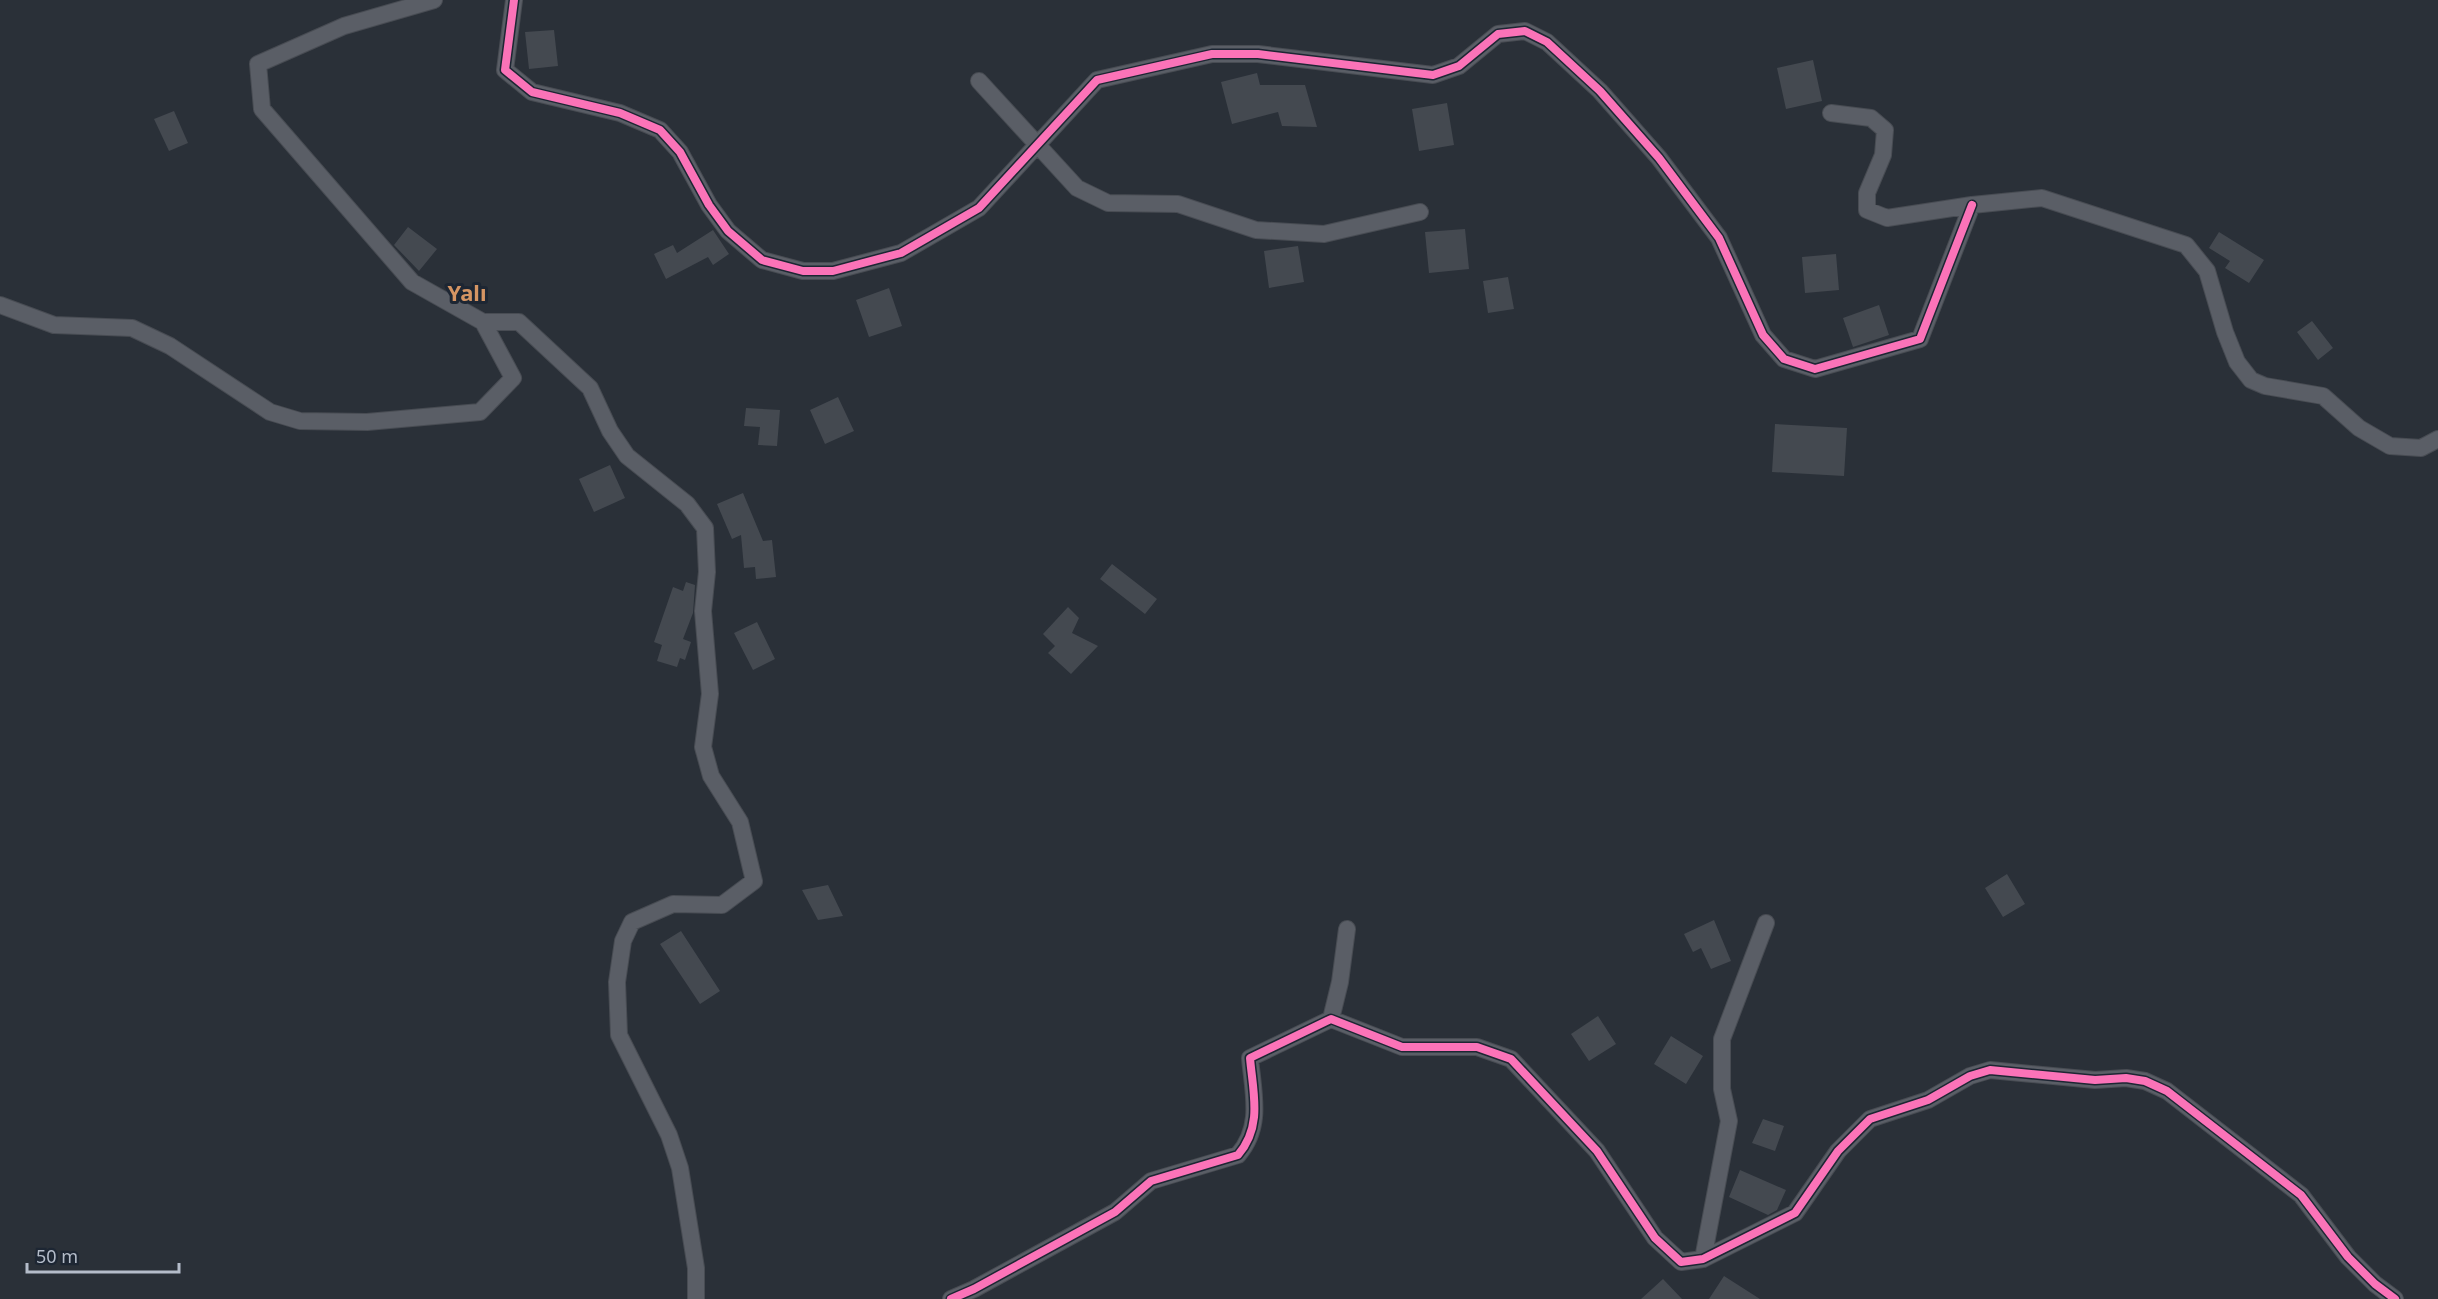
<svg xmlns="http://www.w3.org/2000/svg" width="2438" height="1299" viewBox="0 0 2438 1299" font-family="'Noto Sans',sans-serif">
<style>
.building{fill:#444950}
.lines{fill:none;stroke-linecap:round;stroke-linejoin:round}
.minor-casing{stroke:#484c53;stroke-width:18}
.minor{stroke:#5a5e66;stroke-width:16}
.cycleway-casing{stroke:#1d2633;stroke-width:11}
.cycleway{stroke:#fb73b8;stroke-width:8}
.labels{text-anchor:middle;stroke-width:6;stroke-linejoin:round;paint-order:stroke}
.district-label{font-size:22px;font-weight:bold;fill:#d59563;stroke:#1d2633}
</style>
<rect width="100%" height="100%" fill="#2a3038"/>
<path class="building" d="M554,30L558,66L529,69L525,32Z
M1813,60L1822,101L1786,109L1777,68Z
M1257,73L1260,85H1305L1317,127L1282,126L1278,112L1232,124L1221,82Z
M1447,103L1454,145L1419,151L1412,109Z
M174,111L188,143L169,151L154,119Z
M408,227L437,249L419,271L394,245Z
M1465,229L1469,269L1429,273L1425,232Z
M713,230L729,254L713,265L708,257L666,279L654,254L673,245L677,253Z
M2219,232L2264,260L2249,283L2225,268L2230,261L2209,248Z
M1298,246L1304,282L1269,288L1264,251Z
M1836,254L1839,290L1805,293L1802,257Z
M1508,277L1514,309L1488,313L1483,281Z
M889,288L902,326L869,337L856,300Z
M1879,305L1889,335L1853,347L1843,318Z
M2312,321L2333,348L2318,360L2297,332Z
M838,397L854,431L825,444L810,410Z
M746,408L780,410L777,446L758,445L760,427L744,426Z
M1775,424L1847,428L1844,476L1772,472Z
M610,465L625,498L594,512L579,479Z
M743,493L763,541L772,540L776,577L756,579L755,567L744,568L741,535L732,539L717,504Z
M1112,564L1157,599L1145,614L1100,579Z
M686,582L695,585L693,613L683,639L691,642L685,660L680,658L677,667L657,661L662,645L654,642L673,587L683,591Z
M1068,607L1079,618L1072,633L1098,646L1071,674L1048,653L1055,646L1043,634Z
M757,622L775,659L753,670L734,633Z
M2007,874L2025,904L2003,917L1985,888Z
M828,885L843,916L818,920L802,890Z
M1714,920L1731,961L1711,969L1701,948L1693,952L1684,934Z
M681,931L720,991L700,1004L660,944Z
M1598,1016L1616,1044L1589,1061L1571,1034Z
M1671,1036L1703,1056L1686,1084L1654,1064Z
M1763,1119L1784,1126L1775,1151L1752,1143Z
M1740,1170L1786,1190L1777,1210L1768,1215L1729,1197Z
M1724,1276L1760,1299H1709Z
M1663,1279L1682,1299H1641Z"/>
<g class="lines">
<g class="minor-casing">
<path id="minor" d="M434,0L344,26L258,64L262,109L412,282L483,322H519L590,388L610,431L627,456L687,504L705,528L707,572L703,611L710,694L703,747L711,776L740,822L754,881L722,905L673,904L632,922L623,941L617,982L619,1035L669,1135L680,1168L696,1268V1299
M514,0L505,70L532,92L620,113L660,130L680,152L709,205L728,231L762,260L803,271H833L901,253L979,208L1097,80L1212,54H1258L1433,75L1459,66L1498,34L1525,31L1547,42L1600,91L1659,158L1719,238L1763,335L1784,359L1815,369L1920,339L1972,205
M979,81L1077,188L1108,203L1178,204L1256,230L1324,234L1420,212
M1831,113L1871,118L1885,130L1883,155L1867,193V210L1887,218L1972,205L2042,198L2186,245L2207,271L2225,332L2237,362L2251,380L2265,386L2323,396L2359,428L2390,446L2421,448L2438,439
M0,305L54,325L132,328L170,346L270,412L300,421L367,422L480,412L513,378L483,322
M1331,1019L1340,982L1347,929
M1703,1259L1729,1121L1722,1089V1039L1766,923
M951,1299L974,1289L1115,1212L1151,1181L1238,1155C1263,1126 1253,1093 1250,1058L1331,1019L1402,1047H1477L1511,1059L1597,1151L1655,1238L1681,1262L1703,1259L1795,1213L1838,1151L1870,1119L1928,1100L1970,1076L1990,1070L2095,1080L2126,1078L2145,1081L2167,1091L2301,1195L2348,1257L2375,1284L2395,1299"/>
</g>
<use href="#minor" class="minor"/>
<g class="cycleway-casing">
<path id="cycleway" d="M514,0L505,70L532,92L620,113L660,130L680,152L709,205L728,231L762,260L803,271H833L901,253L979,208L1097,80L1212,54H1258L1433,75L1459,66L1498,34L1525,31L1547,42L1600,91L1659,158L1719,238L1763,335L1784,359L1815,369L1920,339L1972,205
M951,1299L974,1289L1115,1212L1151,1181L1238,1155C1263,1126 1253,1093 1250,1058L1331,1019L1402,1047H1477L1511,1059L1597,1151L1655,1238L1681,1262L1703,1259L1795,1213L1838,1151L1870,1119L1928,1100L1970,1076L1990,1070L2095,1080L2126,1078L2145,1081L2167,1091L2301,1195L2348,1257L2375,1284L2395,1299"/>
</g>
<use href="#cycleway" class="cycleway"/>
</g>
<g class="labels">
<g class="district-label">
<text x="467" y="301">Yalı</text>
</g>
</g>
<path d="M27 1263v9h152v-9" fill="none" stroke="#b4bcc9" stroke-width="3"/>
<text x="36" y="1263" font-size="18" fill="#b4bcc9" stroke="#1d2633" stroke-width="4.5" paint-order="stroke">50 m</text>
</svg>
